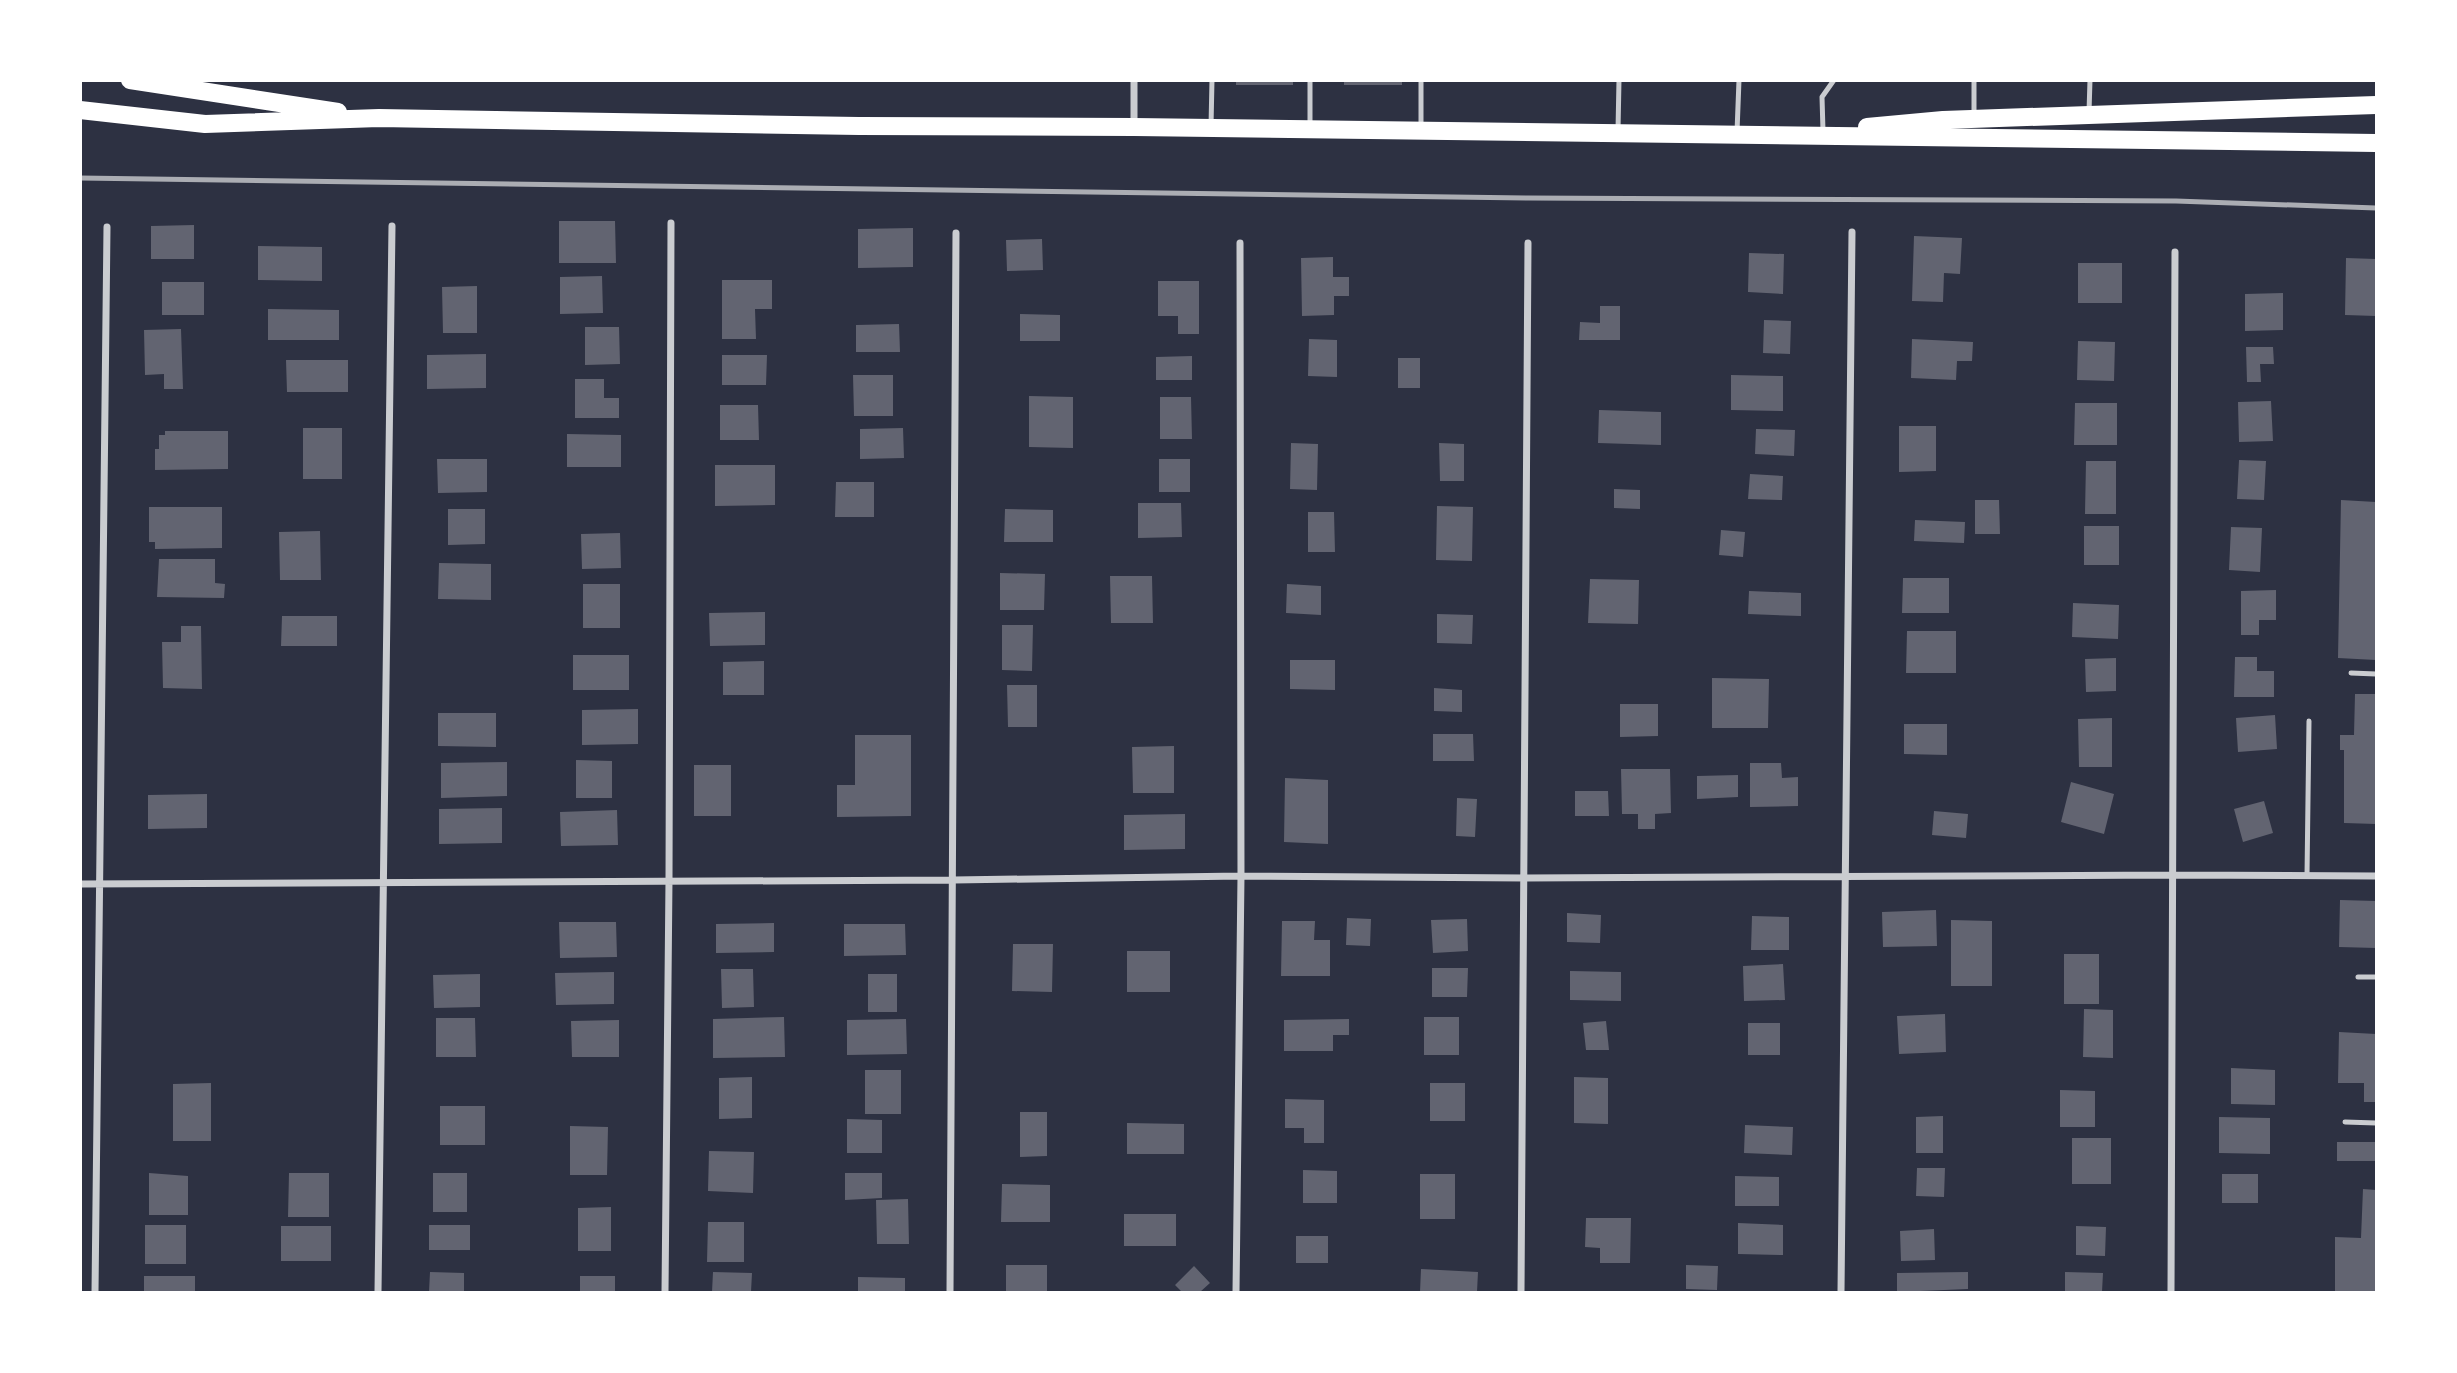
<svg xmlns="http://www.w3.org/2000/svg" width="2457" height="1373" viewBox="0 0 2457 1373" font-family="'Open Sans',sans-serif">
<style>
.building{fill:#626471}
.lines{fill:none;stroke-linecap:round;stroke-linejoin:round}
.service{stroke:#caccd0;stroke-width:5}
.minor{stroke:#caccd0;stroke-width:7}
.primary{stroke:#fff;stroke-width:18}
.rail{stroke:#abadb3;stroke-width:5}
</style>
<rect width="100%" height="100%" fill="#2d3142"/>
<path class="building" d="M1236,80H1293V85H1236Z
M1344,80H1402V85H1344Z
M559,221H615L616,263H559Z
M194,225V259H151V226Z
M913,228V267L858,268V229Z
M1914,236L1962,238L1960,274L1944,273L1943,302L1912,301Z
M1042,239L1043,270L1007,271L1006,240Z
M258,246L322,247V281L258,280Z
M1749,253L1784,254L1783,294L1748,292Z
M1333,257V277H1349V296H1334V315L1302,316L1301,258Z
M2346,258L2376,259V316L2345,315Z
M2078,263H2122V303H2078Z
M602,276L603,313L560,314V277Z
M722,280H772V309H755L756,339H722Z
M1158,281H1199V334H1178V316H1158Z
M162,282H204V315H162Z
M477,286V333H443L442,287Z
M2283,293V330L2245,331V294Z
M1600,306H1620V340H1579L1580,322L1600,323Z
M268,309L339,310V340H268Z
M1020,314L1060,315V341H1020Z
M1764,320L1791,321L1790,354L1763,353Z
M899,324L900,352H856V325Z
M585,327H619L620,364L585,365Z
M181,329L183,389H164V374L145,375L144,330Z
M1309,339L1337,340V377L1308,376Z
M1912,339L1973,342L1972,361H1957L1956,380L1911,378Z
M2078,341L2115,342L2114,381L2077,380Z
M2246,347H2273L2274,364H2260L2261,382H2247Z
M486,354V388L427,389V355Z
M722,355H767L766,385H722Z
M1192,356V380H1156V357Z
M1398,358H1420V388H1398Z
M286,360H348V392H287Z
M853,375H893V416H854Z
M1731,375L1783,376V411L1731,410Z
M575,379H604V398H619V418H575Z
M1029,396L1073,397V448L1029,447Z
M1160,397H1191L1192,439H1160Z
M2271,401L2273,441L2239,442L2238,402Z
M2075,403H2117V445H2074Z
M720,405H758L759,440H720Z
M1599,410L1661,412V445L1598,443Z
M1899,426H1936V471L1899,472Z
M303,428H342V479H303Z
M903,428L904,458L860,459V429Z
M1756,429L1795,430L1794,456L1755,454Z
M165,431H228V469L155,470V449H159V435H165Z
M567,434L621,435V467H567Z
M1291,443L1318,444L1317,490L1290,489Z
M1439,443L1464,444V481H1440Z
M437,459H487V492L438,493Z
M1159,459H1190V492H1159Z
M2239,460L2266,461L2264,500L2237,499Z
M2086,461H2116V514H2085Z
M715,465H775V505L715,506Z
M1750,474L1783,476L1782,500L1748,499Z
M836,482H874V517H835Z
M1614,489L1640,490V509L1614,508Z
M1975,500H1999L2000,534H1975Z
M2341,500L2376,502V660L2338,658Z
M1138,503H1181L1182,537L1138,538Z
M1437,506L1473,507L1472,561L1436,560Z
M149,507H222V548L155,549V542H149Z
M448,509H485V544L448,545Z
M1005,509L1053,510V542H1004Z
M1308,512H1334L1335,552H1308Z
M1915,520L1965,522L1964,543L1914,541Z
M2084,526H2119V565H2084Z
M2231,527L2262,528L2260,572L2229,570Z
M1721,530L1745,532L1743,557L1719,555Z
M320,531L321,580H280L279,532Z
M620,533L621,568L582,569L581,534Z
M159,559H215V583L225,584L224,598L157,597Z
M439,563L491,564V600L438,599Z
M1000,573L1045,574L1044,610H1000Z
M1110,576H1152L1153,623H1111Z
M1903,578H1949V613H1902Z
M1590,579L1639,580L1638,624L1588,623Z
M583,584H620V628H583Z
M1287,584L1321,586V615L1286,613Z
M2276,590V620H2259V635H2241V591Z
M1749,591L1801,593V616L1748,614Z
M2073,603L2119,605L2118,639L2072,637Z
M765,612V645L710,646L709,613Z
M1437,614L1473,615L1472,644L1437,643Z
M282,616H337V646H281Z
M1002,625H1033L1032,671L1002,670Z
M181,626H201L202,689L163,688L162,642H181Z
M1907,631H1956V673H1906Z
M573,655H629V690H573Z
M2235,657H2257V671H2274V697H2234Z
M2116,658V691L2086,692L2085,659Z
M1290,660H1335V690L1290,689Z
M764,661V695H723V662Z
M1712,678L1769,679L1768,728H1712Z
M1007,685H1037V727H1008Z
M1434,688L1462,690V712L1434,711Z
M2355,694H2376V824L2344,823V750H2340V735H2354Z
M1620,704H1658V736L1620,737Z
M638,709V744L582,745V710Z
M438,713H496V747L438,746Z
M2275,715L2277,749L2238,752L2236,718Z
M2112,718V767H2079L2078,719Z
M1904,724H1947V755L1904,754Z
M1433,734H1473L1474,761H1433Z
M855,735H911V816L837,817V785H855Z
M1174,746V793H1133L1132,747Z
M576,760L612,761V798H576Z
M507,762V796L441,798V763Z
M1750,763H1781L1782,778L1798,777V806L1750,807Z
M694,765H731V816H694Z
M1621,769H1670L1671,813L1655,814V829H1638V814H1622Z
M1738,775V797L1697,799V776Z
M1285,778L1328,780V844L1284,842Z
M2071,782L2114,794L2104,834L2061,822Z
M1575,791H1608L1609,816H1575Z
M207,794V828L148,829V795Z
M1457,798L1477,799L1475,837L1456,836Z
M2264,801L2273,833L2243,842L2234,809Z
M502,808V843L439,844V809Z
M617,810L618,845L561,846L560,812Z
M1934,811L1968,814L1966,838L1932,835Z
M1185,814V849L1124,850V815Z
M2340,900L2376,901V948L2339,947Z
M1936,910L1937,946L1883,947L1882,912Z
M1567,913L1601,915L1600,943L1567,942Z
M1752,916L1789,917V950H1751Z
M1347,918L1371,919L1370,946L1346,945Z
M1467,919L1468,951L1433,953L1431,920Z
M1951,920L1992,921V986H1951Z
M1282,921H1315L1314,940H1330V976H1281Z
M559,922H616L617,957L560,958Z
M774,923V952L716,953V924Z
M844,924H905L906,955L844,956Z
M1013,944H1053L1052,992L1012,991Z
M1127,951H1170V992H1127Z
M2064,954H2099V1004H2064Z
M1783,964L1785,1000L1744,1001L1743,966Z
M1432,968H1468L1467,997H1432Z
M721,969H753L754,1007L722,1008Z
M1570,971L1621,972V1001L1570,1000Z
M614,972V1004L556,1005L555,973Z
M480,974V1007L434,1008L433,975Z
M868,974H897V1012H868Z
M2084,1009L2113,1010V1058L2083,1057Z
M1945,1014L1946,1052L1899,1054L1897,1016Z
M784,1017L785,1057L713,1058V1019Z
M1424,1017H1459V1055H1424Z
M436,1018H475L476,1057H436Z
M906,1019L907,1054L847,1055V1020Z
M1349,1019V1035H1333V1051H1284V1020Z
M619,1020V1057H572L571,1021Z
M1606,1021L1609,1050H1586L1583,1023Z
M1748,1023H1780V1055H1748Z
M2339,1032L2376,1034V1102H2364V1083H2338Z
M2231,1068L2275,1070V1105L2231,1104Z
M865,1070H901V1114H865Z
M752,1077V1118L719,1119V1078Z
M1574,1077L1608,1078V1124L1574,1123Z
M211,1083V1141H173V1084Z
M1430,1083H1465V1121H1430Z
M2060,1090L2095,1091V1127H2060Z
M1285,1099L1324,1100V1143H1304V1128H1285Z
M440,1106H485V1145H440Z
M1020,1112H1047V1156L1020,1157Z
M1943,1116V1153H1916V1117Z
M2219,1117L2270,1118V1154L2219,1153Z
M847,1119L882,1120V1153H847Z
M1127,1123L1184,1124V1154H1127Z
M1745,1125L1793,1127L1792,1155L1744,1153Z
M570,1126L608,1127L607,1175H570Z
M2072,1138H2111V1184H2072Z
M2337,1142H2376V1161H2337Z
M709,1151L754,1152L753,1193L708,1191Z
M1917,1168H1945L1944,1197L1916,1196Z
M1303,1170L1337,1171V1203H1303Z
M149,1173L188,1176V1215H149Z
M289,1173H329V1217H288Z
M433,1173H467V1212H433Z
M845,1173H882V1198L845,1200Z
M1420,1174H1455V1219H1420Z
M2222,1174H2258V1203H2222Z
M1735,1176L1779,1177V1206H1735Z
M1002,1184L1050,1185V1222H1001Z
M2363,1189L2376,1190V1292H2335V1237L2361,1238Z
M908,1199L909,1244H877L876,1200Z
M611,1207V1251H578V1208Z
M1124,1214H1176V1246H1124Z
M1586,1218H1631L1630,1263H1600V1248L1585,1247Z
M708,1222H744V1262H707Z
M1738,1223L1783,1225V1255L1738,1254Z
M145,1225H186V1264H145Z
M429,1225H470V1250H429Z
M281,1226H331V1261H281Z
M2076,1226L2106,1227L2105,1256L2076,1255Z
M1934,1229L1935,1260L1901,1261L1900,1231Z
M1296,1236H1328V1263H1296Z
M1006,1265H1047V1292H1006Z
M1686,1265L1718,1266L1717,1290L1686,1289Z
M1194,1266L1210,1283L1200,1292H1182L1175,1285Z
M1421,1269L1478,1272L1477,1292H1420Z
M430,1272L464,1273V1292H429Z
M713,1272L752,1273L751,1292H712Z
M1968,1272V1289L1897,1292V1273Z
M2065,1272L2103,1273L2102,1292H2065Z
M144,1276H195V1292H144Z
M580,1276H615V1292H580Z
M858,1277L905,1278V1292H858Z"/>
<g class="lines">
<path class="service" d="M1974,80V116
M2089,112L2090,80
M1211,126L1212,80
M1310,126V80
M1421,128V80
M1618,130L1619,80
M1823,131L1822,97L1834,80
M1737,132L1739,80
M2351,673L2376,674
M2307,876L2309,721
M2358,977H2376
M2345,1122L2376,1123"/>
<path class="minor" d="M1134,127V80
M80,884L954,880L1241,876L1525,878L2172,875L2376,876
M95,1292L107,227
M378,1292L392,226
M665,1292L669,880L671,223
M950,1292L956,233
M1236,1292L1241,876L1240,243
M1521,1292L1528,243
M1841,1292L1852,232
M2171,1292L2175,252"/>
<path class="primary" d="M130,80L338,112
M80,110L205,124L379,118L859,126L1134,127L2376,143
M1867,127L1943,120L2376,105"/>
<path class="rail" d="M80,178L1528,198L2176,201L2376,208"/>
</g>
<rect width="2457" height="1373" fill="none" stroke="#ffffff" stroke-width="164"/>
</svg>
